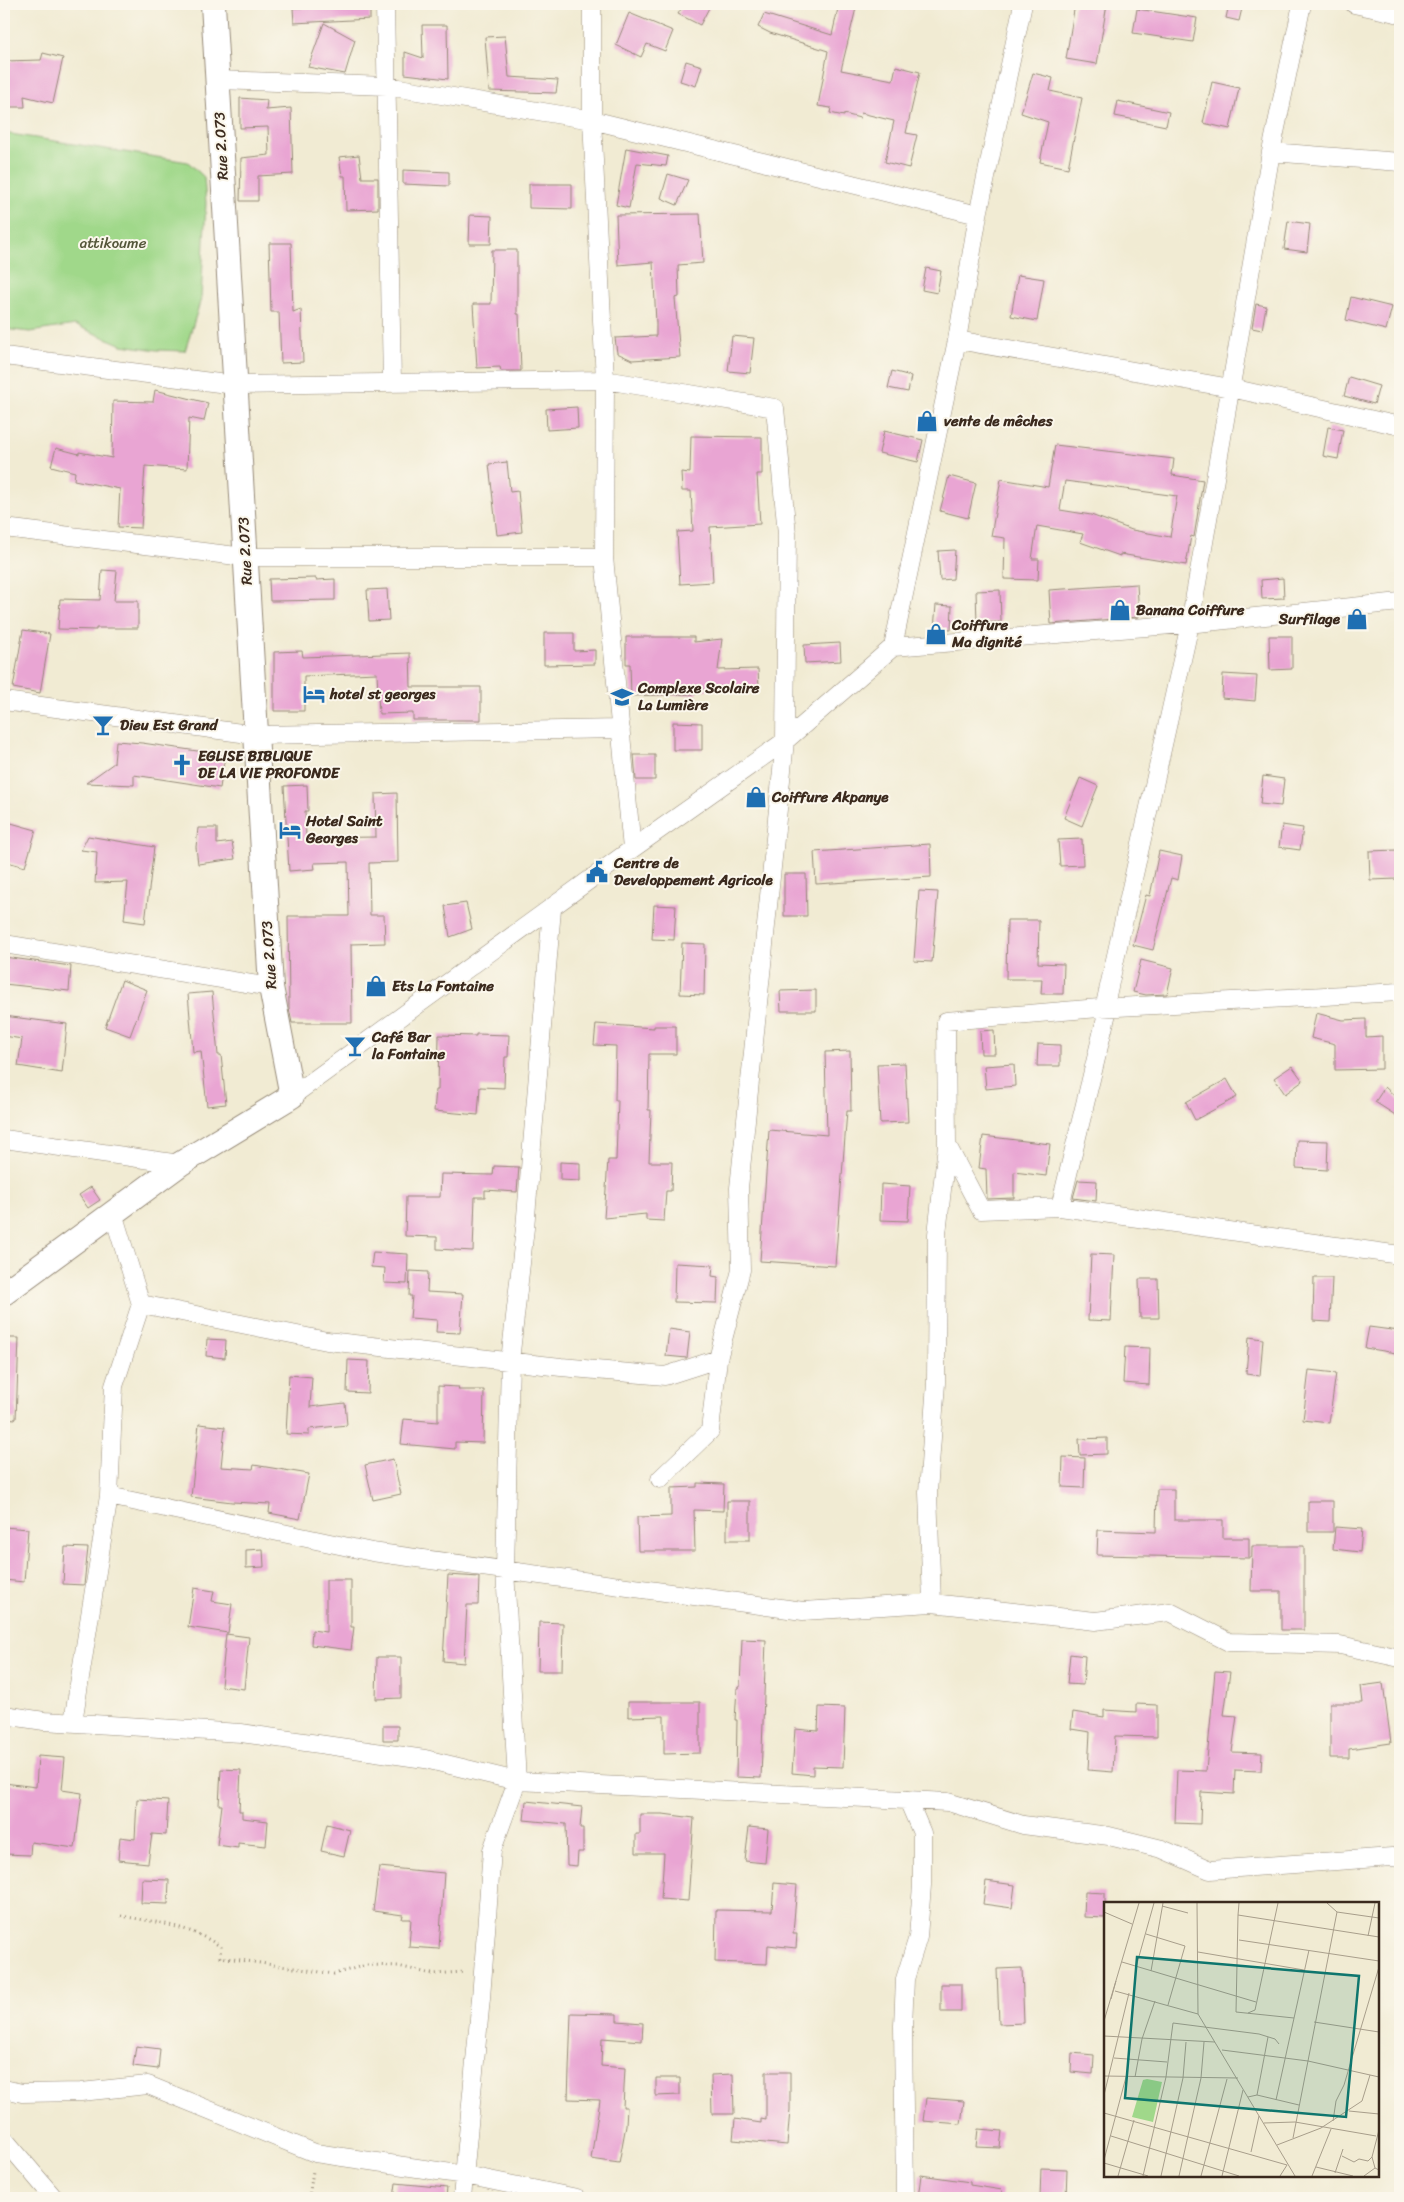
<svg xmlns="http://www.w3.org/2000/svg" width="1404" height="2202" viewBox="0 0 1404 2202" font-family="Sriracha,sans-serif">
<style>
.green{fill:#a0d88a;stroke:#6e8154}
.building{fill:#e9a5d3;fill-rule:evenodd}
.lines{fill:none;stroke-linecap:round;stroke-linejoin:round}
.street-casing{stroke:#968a78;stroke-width:19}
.secondary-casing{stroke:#968a78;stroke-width:26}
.path{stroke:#968a78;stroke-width:3;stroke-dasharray:1 4;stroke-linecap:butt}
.street{stroke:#fff;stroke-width:18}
.secondary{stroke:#fff;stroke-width:24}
.labels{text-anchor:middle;stroke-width:4;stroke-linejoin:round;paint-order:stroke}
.street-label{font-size:15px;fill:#3b2a1e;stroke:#fbf7ec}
.park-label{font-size:15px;fill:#545639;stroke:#fbf7ec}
.poi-label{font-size:15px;font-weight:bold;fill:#3b2a1e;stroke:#fbf7ec;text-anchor:start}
.inset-road{fill:none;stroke:#a89e8b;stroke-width:1}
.view{fill:#0f766e;fill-opacity:0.15;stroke:#0f766e;stroke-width:2.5}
.inset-edge{fill:none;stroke:#3b2a1e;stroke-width:2.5}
</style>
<rect width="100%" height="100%" fill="#fbf7ec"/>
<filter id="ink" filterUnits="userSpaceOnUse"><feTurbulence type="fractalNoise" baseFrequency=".02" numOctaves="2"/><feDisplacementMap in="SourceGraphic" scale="10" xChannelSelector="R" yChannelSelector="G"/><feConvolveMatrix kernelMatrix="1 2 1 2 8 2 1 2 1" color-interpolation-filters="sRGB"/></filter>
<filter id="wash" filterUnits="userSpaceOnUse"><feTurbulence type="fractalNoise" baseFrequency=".0096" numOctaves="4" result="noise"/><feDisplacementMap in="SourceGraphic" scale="20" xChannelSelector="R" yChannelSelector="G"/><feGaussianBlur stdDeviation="1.12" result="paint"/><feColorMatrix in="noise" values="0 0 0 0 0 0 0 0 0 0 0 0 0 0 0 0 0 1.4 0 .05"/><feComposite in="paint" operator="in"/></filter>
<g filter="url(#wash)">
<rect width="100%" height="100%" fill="#f1ebd3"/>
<path class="green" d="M4,133L188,162L204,177L206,203L201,299L185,351L157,350L122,345L75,325L30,332L4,329Z"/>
<g id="blocks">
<path class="building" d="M684,4H711L700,25L678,14Z
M839,4H857L841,70L893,80L896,66L920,72L906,133L917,135L909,168L885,162L894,121L861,113L860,118L844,114V116L830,113L831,108L818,106L828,51L770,33L758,27L764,14L832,35Z
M1075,4H1107L1097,64L1066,59Z
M1229,4H1243L1239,21L1226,18Z
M370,6V19L294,23L293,8Z
M1137,9L1197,18L1193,42L1133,33Z
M629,13L673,31L665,51L647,44L641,57L616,45Z
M324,23L355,40L345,74L308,67Z
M422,25H447L448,79L405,74V52L423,58Z
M505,36L509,77L558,80L556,93L489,91L485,37Z
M43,53L63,58L53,103L24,96L25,107H4V61L41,60Z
M686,61L702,66L696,86L680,81Z
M1033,73L1053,78L1050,91L1082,98L1068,168L1040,162L1048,122L1021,113Z
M1212,82L1239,88L1230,129L1203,123Z
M240,98L267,100L266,110L291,108L293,174L258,176V201H240L241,158L269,155L268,127L240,128Z
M1118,101L1169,112L1166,126L1115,116Z
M626,148L668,156L666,166L637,163L629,208L616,205Z
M359,155L362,178H378V209L346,210L345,176H342L339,157Z
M403,170L449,172V186L403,184Z
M668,174L688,180L677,205L661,198Z
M529,184H572V209L529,208Z
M700,214L703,263L678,265L679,297L675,298L680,357L632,360L617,353L615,338L656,336V323L653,262L618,265L616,215Z
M470,215L492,216L491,244H469Z
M1288,221L1310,224L1307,252L1284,249Z
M269,243H291L293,312L301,309L303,362L281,363L279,312H271Z
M492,250H517V314H519L521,371H501L500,367L477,368L473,304H491Z
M926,268L941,271L937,293L922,290Z
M1018,275L1044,279L1037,321L1011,316Z
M1351,297L1392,307L1386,330L1346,320Z
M1256,304L1266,306L1262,330L1252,328Z
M732,336L754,338L750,373L728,371Z
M892,371L911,376L908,392L888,388Z
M1349,377L1379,386L1374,404L1344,396Z
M155,390L208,403L204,421L189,418L187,469L145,466L141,528L118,527L120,489L74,480L75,472L51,466L56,448L79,454V452L112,458L113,401L153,402Z
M577,407L578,428L547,430L546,409Z
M1328,427L1343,430L1338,459L1323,456Z
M884,431L923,440L918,462L879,453Z
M691,436L762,437V474H757L760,524L710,527L713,582L680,584L677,532L693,531L691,491H682L681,472L690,473Z
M1055,445L1174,459L1172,475L1203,480L1194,537L1191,536L1186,565L1120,554V556L1080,542L1083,534L1037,526L1032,559H1039L1038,580L1004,579L1005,538L991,536L1001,479L1048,487ZM1065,481L1177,496L1170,537L1132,530L1091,515L1060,510Z
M507,462L510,492L518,491L522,532L497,535L489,464Z
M949,476L976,483L968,518L940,511Z
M955,550L953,579L940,580L938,551Z
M102,570L117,571L114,601H138V628H96V630L58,629L60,599L100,600Z
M316,578V580L335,579V600L270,601L269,579Z
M1283,578L1284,598L1262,599L1261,580Z
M1137,584L1139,617L1051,624L1049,590Z
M387,589L389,620L369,621L367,590Z
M1000,590L1001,622L977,623L976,591Z
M936,605L952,606L951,630L934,629Z
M23,630L50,634L40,693L13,688Z
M544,633H574V651L595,650V664L544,665Z
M1269,636H1292V669L1270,670Z
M626,637H694V642L722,639L718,670L758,669L759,687L697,690L696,694L631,696L630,664H626Z
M840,643L841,661L805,663L804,645Z
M302,651L303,657L410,653L411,687H481V720H413V713L379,714L377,673L304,676V711H274V652Z
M1223,674L1257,676L1255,701L1222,698Z
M673,722L702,723V750H673Z
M116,741L142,743L225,755L220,788L134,775V785L86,783L114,763Z
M634,755H655V780H636Z
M1263,776L1284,779L1281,806L1260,804Z
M1080,778L1098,786L1082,826L1064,818Z
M307,785L308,811H305L306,838L376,837L375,794L397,793L398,862L369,863L370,915H384L385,943L351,944L352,1023H292L289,1008L288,916H349L348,862L314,863L315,869L289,871L284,786Z
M4,821L36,830L25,867L4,861Z
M1282,825L1303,828L1300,850L1279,847Z
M198,828H217V844L232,842L235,859L198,864L196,847Z
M88,836L154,847L145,923L124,920L128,882L95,883L97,852L81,850Z
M1082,839L1083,865L1060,866L1058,840Z
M930,844L931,877L816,884L814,852Z
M1397,850L1398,879L1370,880L1369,851Z
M1159,851L1182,856L1178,880L1171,878L1153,950L1133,945L1146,895L1150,896Z
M784,874H806L807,916H784Z
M919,891L938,892L932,962L914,961Z
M466,903L472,929L450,937L445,906Z
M654,905L676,906L674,940L652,939Z
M1007,920H1039L1038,963L1064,964L1063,994H1041L1042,979H1006Z
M682,943L705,944L704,995L680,994Z
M4,957L71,966L69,991L4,984Z
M1141,960L1173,968L1167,994L1146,995L1133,992Z
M122,980L147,990L130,1036L105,1027Z
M816,990V1011H781L780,991Z
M212,992L218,1055H221L226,1104L207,1106L201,1051L193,1052L188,994Z
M1316,1013L1343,1020L1366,1019V1037L1382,1036V1069L1335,1070V1044L1311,1038Z
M4,1016L67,1024L62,1073L18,1066L22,1039L4,1036Z
M596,1024L654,1028V1026H676V1054H649L648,1110H651L649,1162H672L671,1191H666L664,1221L646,1220V1214L604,1218L608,1160H616L618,1100H615L616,1046L594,1045Z
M994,1030L995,1054H981L980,1031Z
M476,1034L509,1035L508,1057H505L504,1088L480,1087L478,1115L434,1111L436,1090H438L439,1035L476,1036Z
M1038,1044L1060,1045V1066H1037Z
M850,1051L851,1111H847L835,1266L760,1261L769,1130L827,1135L825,1052Z
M905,1063L908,1122L880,1123L877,1064Z
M1014,1064L1015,1086L986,1089L984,1066Z
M1292,1066L1303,1081L1285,1094L1274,1078Z
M1227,1079L1237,1097L1195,1120L1186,1102Z
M1385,1087L1400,1101V1118L1375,1102Z
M983,1136L1050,1144L1046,1176L1014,1172V1198L987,1199L986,1169L979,1168Z
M1297,1140L1328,1141L1327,1170L1296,1168Z
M560,1162L580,1163V1181L560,1180Z
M494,1166L519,1167L517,1192L485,1190V1197H475L473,1251L437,1249V1237L405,1236L406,1197H440L441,1174L493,1175Z
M1078,1180L1097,1181L1096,1201L1073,1198Z
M881,1184L910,1186L908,1221L880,1220Z
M91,1187L100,1200L88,1208L79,1195Z
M373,1252L408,1254L407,1284L384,1283L385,1268L371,1267Z
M1091,1254L1114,1255L1111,1321L1088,1320Z
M675,1263L713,1265L712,1276L718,1277L717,1303L674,1302Z
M410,1271L428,1272L427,1292L463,1294L460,1333L436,1332L437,1320L410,1318L412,1296H409Z
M1314,1278H1332L1330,1322L1313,1321Z
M1139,1279H1158L1159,1318H1140Z
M1369,1327L1399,1331L1396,1353L1365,1348Z
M669,1329L690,1332L687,1358L666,1356Z
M1249,1337L1263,1339L1260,1376L1246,1374Z
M4,1338H19L16,1419L4,1418Z
M207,1339L226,1340L225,1358L206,1356Z
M1125,1347L1150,1348L1149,1385L1123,1383Z
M348,1360L369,1361L368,1393L347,1392Z
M1309,1370L1336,1373L1329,1423L1303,1420Z
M289,1375L312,1377L310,1407L345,1403L347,1425L309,1429V1435L286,1434Z
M438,1386L459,1387L458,1390H484L483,1443L455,1442V1449L401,1444L404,1419L438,1422Z
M199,1424L225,1427L221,1467L253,1469L254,1465L309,1474L300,1519L269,1513L270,1504L232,1502L191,1497Z
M1107,1438V1454L1080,1455L1079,1439Z
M1063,1457L1085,1458L1084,1488L1062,1487Z
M393,1459L401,1494L373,1500L365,1465Z
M697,1483L724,1484L723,1511L694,1510L695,1551H638L637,1517L671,1516V1488L697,1487Z
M1157,1489H1174V1520H1223V1538H1249V1558L1097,1555L1098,1530L1156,1532Z
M727,1501H750V1540H727Z
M1308,1501H1333V1532H1308Z
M4,1527L28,1529L24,1582L4,1580L7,1541H4Z
M1335,1527L1362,1529L1360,1552L1333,1549Z
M1252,1546H1304V1630H1281V1591H1251Z
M65,1547L88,1548L84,1585L63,1584Z
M263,1549L264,1567L246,1568V1550Z
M448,1575L479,1577L478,1605H467L464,1663L443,1661Z
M326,1580H351V1627H354L351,1650L311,1645L312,1630L326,1632Z
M194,1588L214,1591L212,1601L232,1604L228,1633L188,1627Z
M539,1622L563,1623L562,1671H538Z
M226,1634L249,1637L244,1689L221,1686Z
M742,1639L766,1640L761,1778L736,1777L737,1720H735L737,1688L740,1687Z
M1070,1654L1085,1656L1083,1685L1067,1684Z
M377,1657H401V1698L376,1699Z
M1215,1671L1230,1672L1224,1715L1237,1716L1232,1752L1262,1753L1261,1771L1235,1770L1234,1794L1201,1792L1200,1824L1175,1823L1177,1770L1206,1771Z
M1383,1683L1391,1743L1349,1749V1758H1330V1703H1363L1361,1686Z
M628,1702H700V1753L664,1754V1716L628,1717Z
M1136,1704L1157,1705V1737L1115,1736L1113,1772L1088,1770L1090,1732L1071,1729L1073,1712L1104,1717V1710L1136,1712Z
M819,1707L845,1708L843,1767L813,1766V1775L792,1773L795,1729L818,1731Z
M383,1726H398V1740H383Z
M38,1756L65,1758L62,1790L82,1793L75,1848L31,1842L30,1855L4,1854V1783L36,1787Z
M221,1769L241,1770L239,1811H242V1818L268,1821L266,1846L238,1843V1848L217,1845L222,1805H219Z
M137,1799L168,1801L166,1835L152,1834L148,1863L118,1860L120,1837L135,1839Z
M526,1801L582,1807L580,1828H583V1852H578L577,1866L567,1865L566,1824L524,1820Z
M640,1814H663L694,1818L688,1901L661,1899L664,1853H636V1834H640Z
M327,1824L350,1830L344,1856L321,1851Z
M749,1827L768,1829L765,1863L745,1861Z
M379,1867L444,1873L439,1949L409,1947L411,1919H402L403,1915L373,1911Z
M142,1879L169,1880L168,1904L141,1903Z
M986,1881L1015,1885L1012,1908L983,1904Z
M774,1883L797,1885L793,1933H797L796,1948L768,1945L767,1964L715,1962L716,1910L772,1911Z
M1085,1892L1105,1893V1918L1084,1917Z
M1022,1968L1024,2023L999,2024L997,1969Z
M941,1984H961V2012H941Z
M571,2013L617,2014V2021L643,2023L642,2041L602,2038L601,2066L625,2068L623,2107H627L626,2125L619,2163L591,2159L600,2100L568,2099Z
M136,2046L160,2049L158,2069L133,2066Z
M1072,2053L1094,2055L1093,2074L1071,2072Z
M766,2072H790V2110L787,2145L733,2140L735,2119L761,2123V2119L766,2120Z
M733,2074L734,2114H712L711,2075Z
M656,2078H680V2095L656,2096Z
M926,2098L964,2101L961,2124L923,2121Z
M978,2129L1002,2131L1000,2148L976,2147Z
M1041,2168L1067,2169L1066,2198H1040Z
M921,2175L970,2182V2185L1002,2190L1001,2198H918Z
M396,2183L447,2188L446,2198H394Z"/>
</g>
</g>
<g filter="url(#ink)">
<use href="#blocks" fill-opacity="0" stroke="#968a78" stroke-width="1"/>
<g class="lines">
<g class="street-casing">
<path id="street" d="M385,4L392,383
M592,4V120L605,380L604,557L632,849
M1354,4L1400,14
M217,80L387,86L592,120L978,215
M1271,152L1400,162
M957,340L1231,388L1400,426
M4,356L235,385L605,380L775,408L787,534L785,741L739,1188L741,1270L718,1359L710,1431L660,1479
M4,528L245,557H604
M893,647L957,340L978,215L1023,4
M4,701L256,735L621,729
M4,944L271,987
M292,1096L632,849L785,741L893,647L1197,623L1400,602
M4,1139L180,1164
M947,1145L981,1210L1060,1207L1400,1255
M1060,1207L1108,1009L1106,1000L1190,624L1271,152L1302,4
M141,1304L327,1341L561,1367L665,1376L718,1359
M109,1496L372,1552L803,1611L932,1603L1095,1621L1170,1612L1229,1642L1340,1645L1400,1658
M932,1603L928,1492L936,1383L937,1234L947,1145L946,1021L1099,1008L1400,992
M4,1715L44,1721L241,1733L425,1759L517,1781L948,1802L1023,1825L1109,1836L1162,1849L1210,1870L1392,1857L1400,1858
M73,1722L109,1496L114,1386L141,1304L113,1213
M4,2089L22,2093L81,2092L148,2085L315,2153L465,2175L577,2198
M4,2139L54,2198
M462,2198L481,1998L492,1850L517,1781L505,1570L510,1361L525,1228L552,909
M905,2198L903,2026L905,1979L918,1937L922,1885V1833L908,1800"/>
</g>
<g class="secondary-casing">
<path id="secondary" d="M4,1293L180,1164L292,1096L271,987L213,4"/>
</g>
<path class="path" d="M121,1916C156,1922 191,1926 221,1947L220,1957L334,1974L366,1965L398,1966L432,1974L465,1972
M309,2198L313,2171"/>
<use href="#street" class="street"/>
<use href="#secondary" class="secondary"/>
</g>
</g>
<defs>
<g id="shop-bare" transform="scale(1.725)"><path d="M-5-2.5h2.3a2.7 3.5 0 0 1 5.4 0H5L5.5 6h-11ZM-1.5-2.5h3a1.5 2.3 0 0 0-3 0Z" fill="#1f6fb2" stroke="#fbf7ec" stroke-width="2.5" paint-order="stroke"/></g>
<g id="hotel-bare" transform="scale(1.725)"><path d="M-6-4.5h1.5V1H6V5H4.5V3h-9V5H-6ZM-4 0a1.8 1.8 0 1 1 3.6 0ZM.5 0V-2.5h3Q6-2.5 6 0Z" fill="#1f6fb2" stroke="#fbf7ec" stroke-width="2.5" paint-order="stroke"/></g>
<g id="school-bare" transform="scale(1.725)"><path d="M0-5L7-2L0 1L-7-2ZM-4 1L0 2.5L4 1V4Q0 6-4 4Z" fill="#1f6fb2" stroke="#fbf7ec" stroke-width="2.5" paint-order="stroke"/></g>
<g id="bar-bare" transform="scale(1.725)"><path d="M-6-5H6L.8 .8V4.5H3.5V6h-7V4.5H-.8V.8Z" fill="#1f6fb2" stroke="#fbf7ec" stroke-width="2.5" paint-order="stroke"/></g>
<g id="church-bare" transform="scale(1.725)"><path d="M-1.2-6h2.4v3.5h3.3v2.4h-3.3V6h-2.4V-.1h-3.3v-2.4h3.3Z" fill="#1f6fb2" stroke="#fbf7ec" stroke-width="2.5" paint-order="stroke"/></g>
<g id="civic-bare" transform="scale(1.725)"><path d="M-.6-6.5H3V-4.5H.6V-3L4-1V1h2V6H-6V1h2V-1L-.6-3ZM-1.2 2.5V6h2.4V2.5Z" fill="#1f6fb2" stroke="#fbf7ec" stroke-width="2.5" paint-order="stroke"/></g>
</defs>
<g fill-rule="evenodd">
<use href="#shop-bare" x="927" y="421"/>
<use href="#shop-bare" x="1120" y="610"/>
<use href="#shop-bare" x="1357" y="619"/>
<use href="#shop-bare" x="936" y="634"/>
<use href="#hotel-bare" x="314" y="694"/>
<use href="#school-bare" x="622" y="697"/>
<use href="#bar-bare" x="103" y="725"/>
<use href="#church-bare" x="182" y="765"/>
<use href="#shop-bare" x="756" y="797"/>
<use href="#hotel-bare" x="290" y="830"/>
<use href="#civic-bare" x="597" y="872"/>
<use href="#shop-bare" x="376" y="986"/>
<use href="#bar-bare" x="355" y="1046"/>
</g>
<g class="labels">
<g class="street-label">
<text transform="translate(221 146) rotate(-93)" y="5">Rue 2.073</text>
<text transform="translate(245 551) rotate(-93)" y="5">Rue 2.073</text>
<text transform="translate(269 955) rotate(-94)" y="5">Rue 2.073</text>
</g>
<g class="park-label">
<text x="113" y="248">attikoume</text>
</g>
<g class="poi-label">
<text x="944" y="426">vente de mêches</text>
<text x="1136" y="615">Banana Coiffure</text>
<text x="1340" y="624" text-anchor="end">Surfilage</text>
<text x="952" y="630">Coiffure<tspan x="952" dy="17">Ma dignité</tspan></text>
<text x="638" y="693">Complexe Scolaire<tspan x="638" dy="17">La Lumière</tspan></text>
<text x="330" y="699">hotel st georges</text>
<text x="120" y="730">Dieu Est Grand</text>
<text x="198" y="761">EGLISE BIBLIQUE<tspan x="198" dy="17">DE LA VIE PROFONDE</tspan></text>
<text x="772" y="802">Coiffure Akpanye</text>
<text x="306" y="826">Hotel Saint<tspan x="306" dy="17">Georges</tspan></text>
<text x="614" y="868">Centre de<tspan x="614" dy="17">Developpement Agricole</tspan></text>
<text x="392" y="991">Ets La Fontaine</text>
<text x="372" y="1042">Café Bar<tspan x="372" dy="17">la Fontaine</tspan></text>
</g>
</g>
<g transform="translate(1104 1902)">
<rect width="275" height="275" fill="#f1ebd3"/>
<path d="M43,177L58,180L49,220L28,215L39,178Z" fill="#a0d88a"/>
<path class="inset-road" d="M93,1L94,112L191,274M135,1L134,13L275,35M223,1L233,10L275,16M58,4L84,11M0,10L28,22M134,13L132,110L190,116M42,32L81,44L64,103M264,34L271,1M135,38L275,59M94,50L200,68M18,60L152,100M32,65L50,1M47,69L59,1M11,89L94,112M7,97L12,79M144,111L151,108L174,1M0,119L35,1M210,120L275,130M0,134L111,140M118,148L204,159L275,175M10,156L63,160M0,174L134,176M31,175L38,137L51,99M0,193L25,91M153,193L164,135M144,195L153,193L195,203M172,198L205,48M245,209L275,212M0,211L183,263L176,274M229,219L232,199L240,183L275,65M160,221L191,220L272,234M7,234L135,274M189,236L233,10M173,243L217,226L258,199L266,173M147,250L155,214M238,254L250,260L255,257L264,259L268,255M0,258L22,175M0,261L44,274M212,265L249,274M271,266L268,255L275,228M231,271L239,247M14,274L30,218M39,274L62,175L69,121L155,132L171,137L175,142M57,274L79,176L82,140M75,274L97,176L100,140M97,274L123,177M118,274L139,188M208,274L227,227M260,274L271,266L275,268"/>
<path class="view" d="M33,55L255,74L242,215L21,196Z"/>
<rect width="275" height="275" class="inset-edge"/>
</g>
<rect width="1404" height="2202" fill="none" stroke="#fbf7ec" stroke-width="20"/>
</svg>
